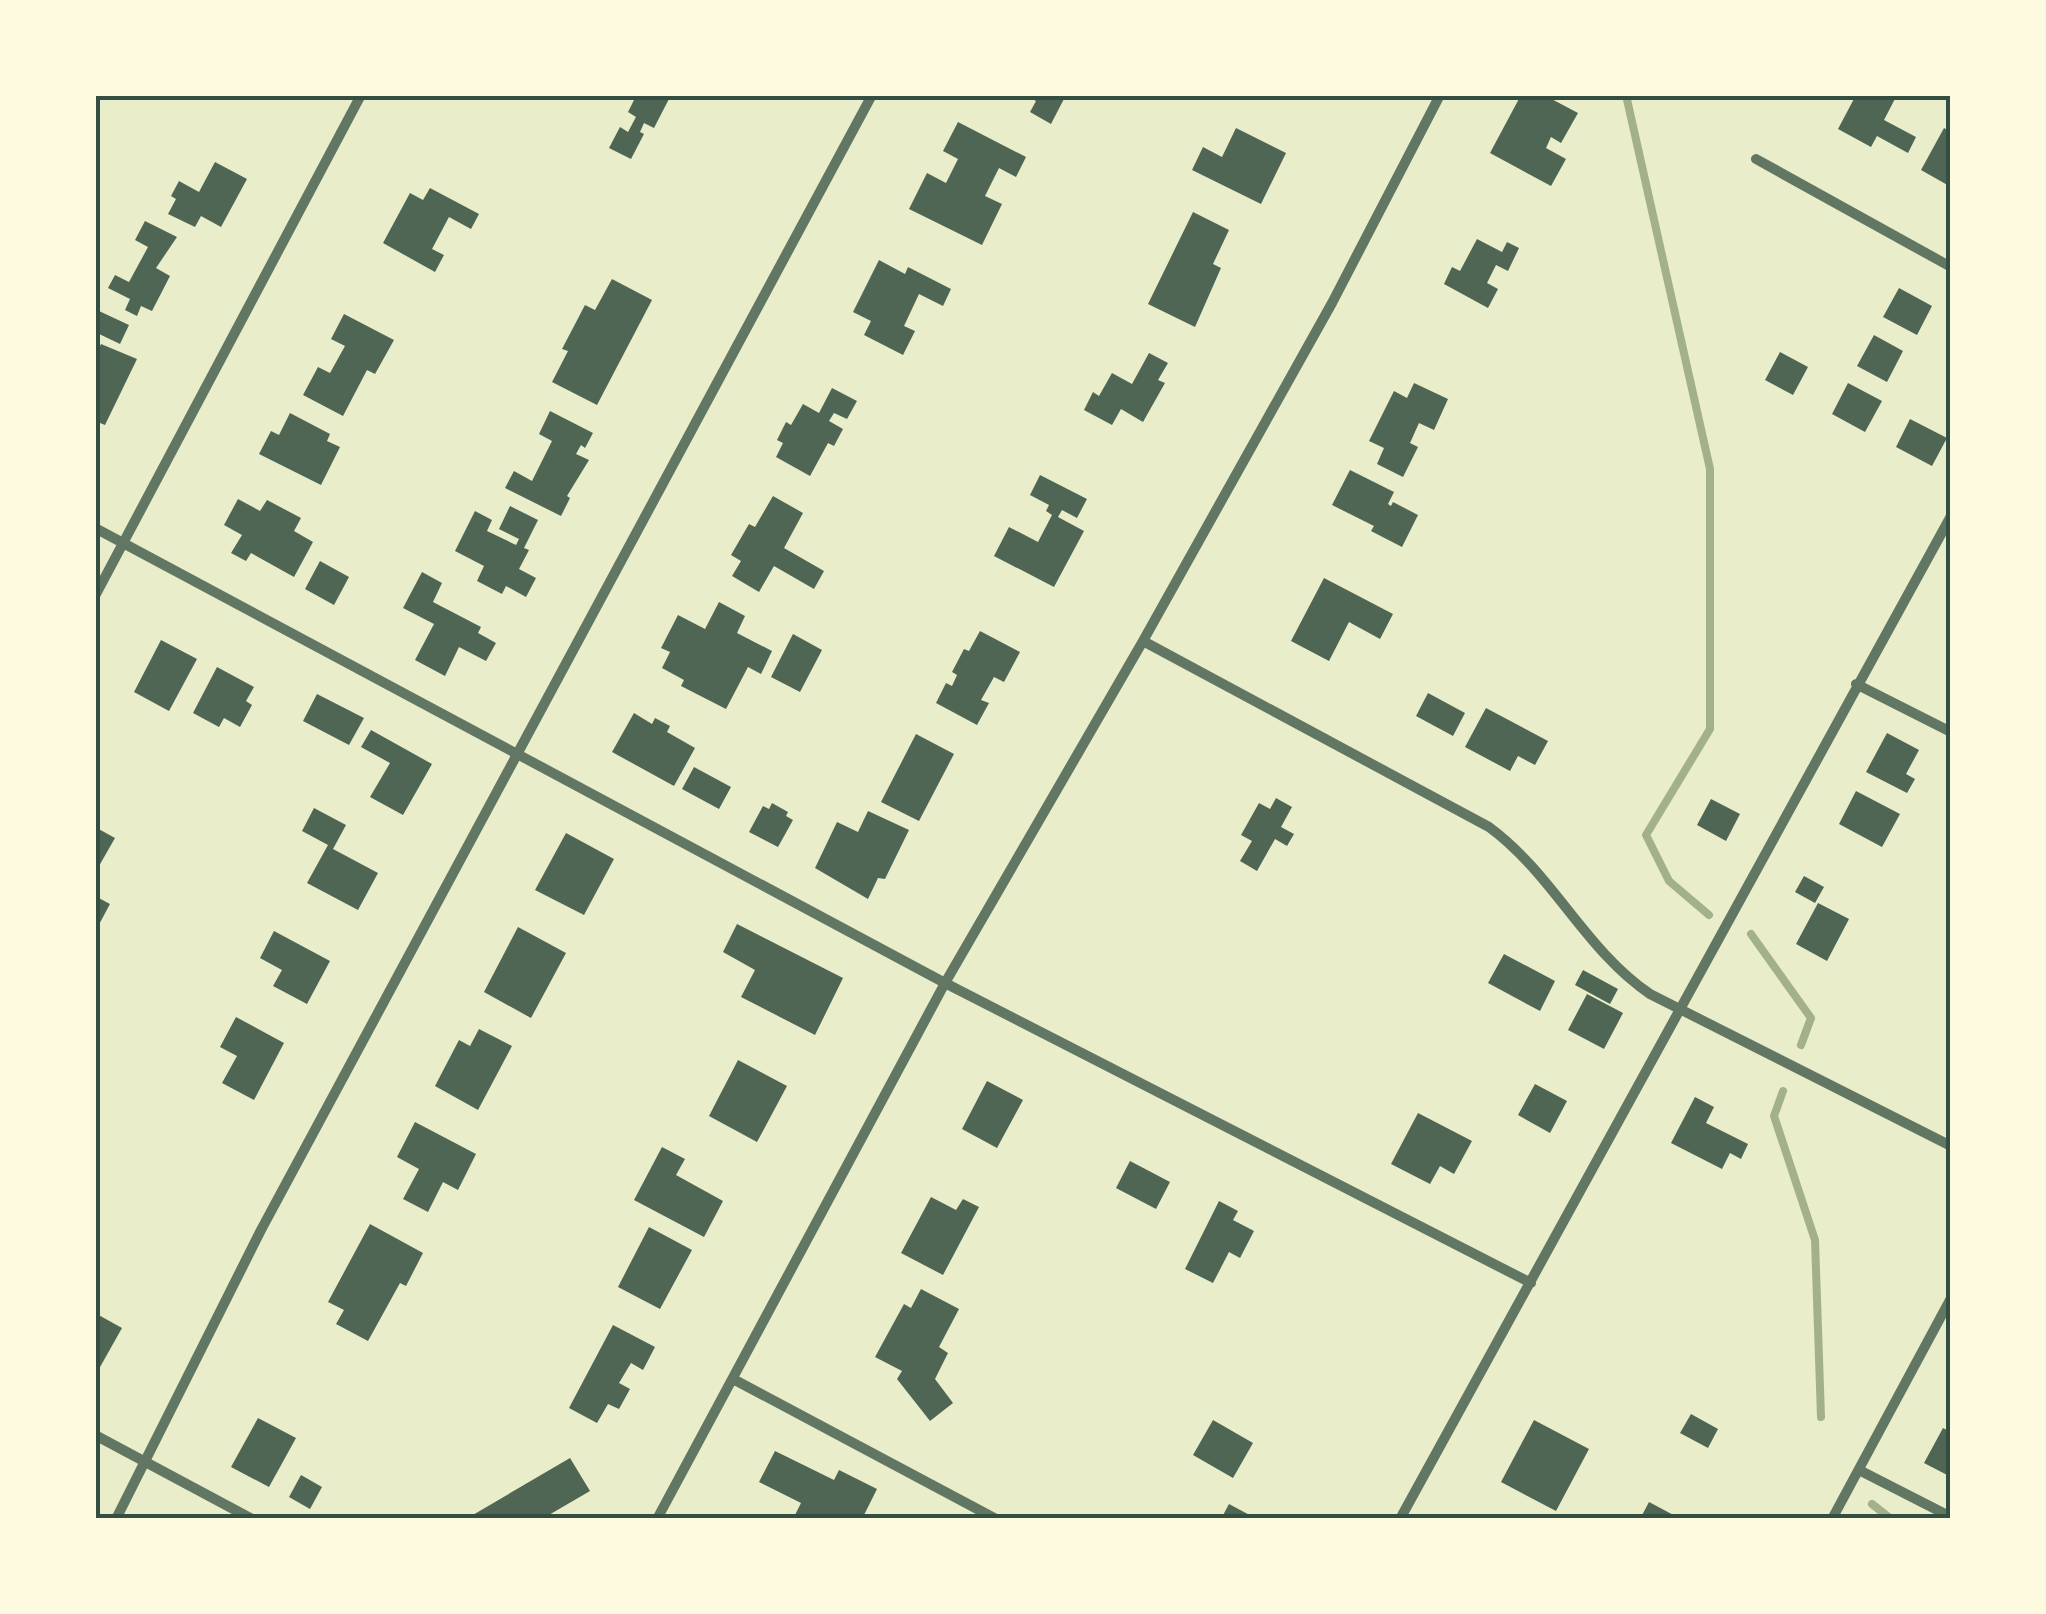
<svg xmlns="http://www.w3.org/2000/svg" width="2046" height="1614" viewBox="0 0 2046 1614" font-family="'Fira Sans',sans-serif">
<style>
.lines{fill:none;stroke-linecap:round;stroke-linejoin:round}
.stream{stroke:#a3b18a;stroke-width:8}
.building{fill:#4f6655}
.minor{stroke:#617663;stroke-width:10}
.neatline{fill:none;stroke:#344e41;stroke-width:4}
</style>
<rect width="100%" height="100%" fill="#e9edc9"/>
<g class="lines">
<path class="stream" d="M1626,95L1710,469V729L1646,835L1669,881L1709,915
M1751,934L1811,1018L1801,1045
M1783,1091L1774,1116L1815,1240L1821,1417
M1872,1504L1891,1519"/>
</g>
<path class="building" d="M624,95H671L654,128L644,123L640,132L644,134L631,159L609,148L620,127L628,132L636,117L628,112L634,100Z
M1025,95H1066L1051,124L1030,112L1036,101Z
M1521,95H1544L1578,113L1561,143L1551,137L1546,148L1566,159L1551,186L1490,153Z
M1856,95H1897L1884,120L1916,137L1908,153L1877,136L1871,147L1838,129Z
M958,122L1026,157L1016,177L999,168L985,196L1002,204L982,245L909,209L927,173L946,183L958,159L943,151Z
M1236,128L1286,153L1261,204L1192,170L1203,147L1222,157Z
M1944,128L1951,132V187L1921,170Z
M215,162L247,179L221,227L201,216L195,227L168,214L176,199L171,196L179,181L199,192Z
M430,188L479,214L471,229L449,217L432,249L444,255L435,272L383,243L410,193L423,200Z
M1193,212L1229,230L1213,264L1221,268L1195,327L1148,304Z
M145,221L177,237L156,268L170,276L152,311L141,306L137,316L125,310L130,299L108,288L115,275L129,282L148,247L135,240Z
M1477,239L1502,252L1507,242L1519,248L1508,271L1496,265L1487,283L1498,289L1488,308L1444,284L1452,267L1460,271Z
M879,260L905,274L908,267L951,289L943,306L919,294L904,326L915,331L903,355L864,335L871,321L853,312Z
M612,279L652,300L597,405L552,382L568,351L562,349L585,305L595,310Z
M1899,288L1932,306L1917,335L1883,317Z
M99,311L129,325L120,344L95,332Z
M344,314L394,340L375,374L367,370L343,416L303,395L318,367L330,373L345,346L331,339Z
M1874,335L1903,351L1887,382L1857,366Z
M101,344L137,359L105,425L95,421V357Z
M1780,352L1808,367L1793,395L1765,380Z
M1149,353L1168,363L1158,380L1165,383L1143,422L1121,409L1112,425L1084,410L1093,392L1099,396L1112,373L1132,384Z
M1414,383L1448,399L1434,430L1419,423L1410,443L1418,447L1403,477L1377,464L1384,448L1369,441L1394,391L1407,398Z
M1848,383L1882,401L1865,432L1832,414Z
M832,388L857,401L847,419L834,413L829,421L843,429L834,446L828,443L810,476L776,457L783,443L777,440L786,422L791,425L803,404L819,413Z
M550,411L593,433L585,448L581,445L576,454L589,460L567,496L570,498L561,516L505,488L514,471L532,481L552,441L539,434Z
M290,413L330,434L327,441L340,447L321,485L259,454L271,431L279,435Z
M1910,419L1947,438L1932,466L1896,447Z
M1350,470L1394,492L1388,504L1391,506L1393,502L1418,515L1402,547L1371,531L1374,526L1332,505Z
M1040,475L1087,499L1077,518L1062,510L1058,517L1084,531L1054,587L994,556L1009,527L1038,542L1052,515L1046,511L1049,505L1030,495Z
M773,496L803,513L784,548L824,571L814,589L774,566L759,592L732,576L741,561L731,555L749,524L755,527Z
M238,499L260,511L267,500L301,518L294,531L313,542L294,577L251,553L246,561L231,553L242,535L224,525Z
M510,506L538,520L524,548L529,550L519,569L536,578L526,597L506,586L502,594L477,581L484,566L455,551L475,511L492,520L487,531L516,545L519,539L499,529Z
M320,561L349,577L334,605L305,589Z
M422,572L442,583L433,602L481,627L478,633L496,643L486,661L459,647L445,676L415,660L434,624L403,608Z
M1324,578L1393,614L1380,639L1349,622L1329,661L1291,641Z
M719,602L745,616L737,633L772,651L761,674L748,667L726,709L681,686L684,680L662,668L670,652L661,648L678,615L705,629Z
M980,631L1020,652L1004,682L994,677L981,700L989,703L977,725L936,703L946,683L952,686L957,675L952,672L964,649L969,651Z
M793,634L822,650L800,692L771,677Z
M161,640L197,659L169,711L134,692Z
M217,667L254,687L246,701L252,705L240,727L224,718L219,727L193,713Z
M1428,693L1465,713L1453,736L1416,716Z
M317,694L364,718L349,745L303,721Z
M1486,708L1548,741L1535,765L1518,756L1510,771L1465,747Z
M634,713L652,724L655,718L670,726L667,732L695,748L674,786L612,752Z
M371,730L432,764L403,815L370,797L390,763L361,747Z
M1887,733L1919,750L1906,774L1915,779L1907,793L1866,772Z
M916,734L954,754L919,821L881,802Z
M694,767L731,787L719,809L682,789Z
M1856,791L1900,814L1882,847L1839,824Z
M1276,798L1292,807L1281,827L1294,834L1287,846L1275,839L1257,871L1240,861L1252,841L1241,835L1259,803L1270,809Z
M1711,799L1740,814L1726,841L1697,825Z
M772,803L788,812L786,816L793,820L778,847L749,832L763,806L769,809Z
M314,808L346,825L333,849L378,873L358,910L307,883L328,845L302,831Z
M868,811L909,830L885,879L878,878L868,899L815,868L837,822L858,832Z
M95,827L115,838L95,873Z
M566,833L614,859L584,915L535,890Z
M1804,876L1824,887L1815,903L1795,892Z
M95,896L110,904L95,932Z
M1818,903L1849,919L1827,961L1796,944Z
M737,924L843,978L815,1035L741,997L755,970L723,952Z
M518,927L566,953L531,1018L484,992Z
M274,931L330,961L307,1004L273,986L282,970L260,958Z
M1504,954L1555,981L1540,1011L1488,983Z
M1583,970L1618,989L1610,1004L1575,985Z
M1587,994L1623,1013L1604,1049L1568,1030Z
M236,1017L284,1043L254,1100L222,1083L237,1056L220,1047Z
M479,1029L512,1046L478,1110L435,1086L459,1040L470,1046Z
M738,1060L787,1086L757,1142L709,1116Z
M987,1081L1023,1100L997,1148L962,1129Z
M1535,1084L1567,1101L1550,1133L1518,1115Z
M1695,1097L1714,1107L1706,1123L1748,1144L1741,1159L1730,1153L1722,1169L1671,1143Z
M1418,1113L1472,1141L1454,1174L1440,1166L1430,1184L1391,1164Z
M415,1122L476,1154L458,1190L443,1182L428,1212L403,1199L419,1169L397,1157Z
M662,1147L685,1159L676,1175L723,1201L704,1237L634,1200Z
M1130,1161L1170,1182L1156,1209L1116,1188Z
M931,1197L956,1210L963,1199L979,1207L943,1275L901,1253Z
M1219,1201L1238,1211L1233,1220L1254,1231L1240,1258L1229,1252L1213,1283L1185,1269Z
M370,1224L423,1253L406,1286L400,1283L368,1341L336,1324L344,1310L328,1302Z
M649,1227L692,1250L660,1309L618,1287Z
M921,1289L959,1309L939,1347L948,1353L935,1379L953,1403L930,1421L897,1379L902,1371L875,1357L904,1304L911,1308Z
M95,1313L122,1328L95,1376Z
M613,1325L655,1347L643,1370L631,1363L619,1383L630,1389L619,1409L608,1404L597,1423L569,1408Z
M1691,1414L1718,1429L1708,1448L1680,1433Z
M258,1418L296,1438L269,1487L231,1467Z
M1213,1420L1253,1443L1233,1478L1193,1455Z
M1534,1420L1589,1449L1556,1511L1501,1482Z
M1943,1428L1951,1432V1477L1924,1463Z
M775,1451L834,1480L839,1470L877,1489L862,1519H793L801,1503L759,1482Z
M570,1458L590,1491L542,1519H466Z
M301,1475L322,1487L310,1509L289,1497Z
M1649,1502L1681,1519H1640Z
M1229,1504L1257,1519H1221Z"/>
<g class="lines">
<path class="minor" d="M1756,159L1951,267
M95,528L945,983L1531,1283
M95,596L361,95
M1143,641L1489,827C1553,874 1585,950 1650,994L1951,1146
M1856,684L1951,732
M733,1379L996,1519
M95,1435L252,1519
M1859,1470L1951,1517
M116,1519L261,1230L872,95
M657,1519L945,983L1143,641L1332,303L1440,95
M1400,1519L1951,516
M1832,1519L1951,1298"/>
</g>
<rect width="2046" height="1614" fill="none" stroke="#fefae0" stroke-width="195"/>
<rect x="98" y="98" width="1850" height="1418" class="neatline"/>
</svg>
